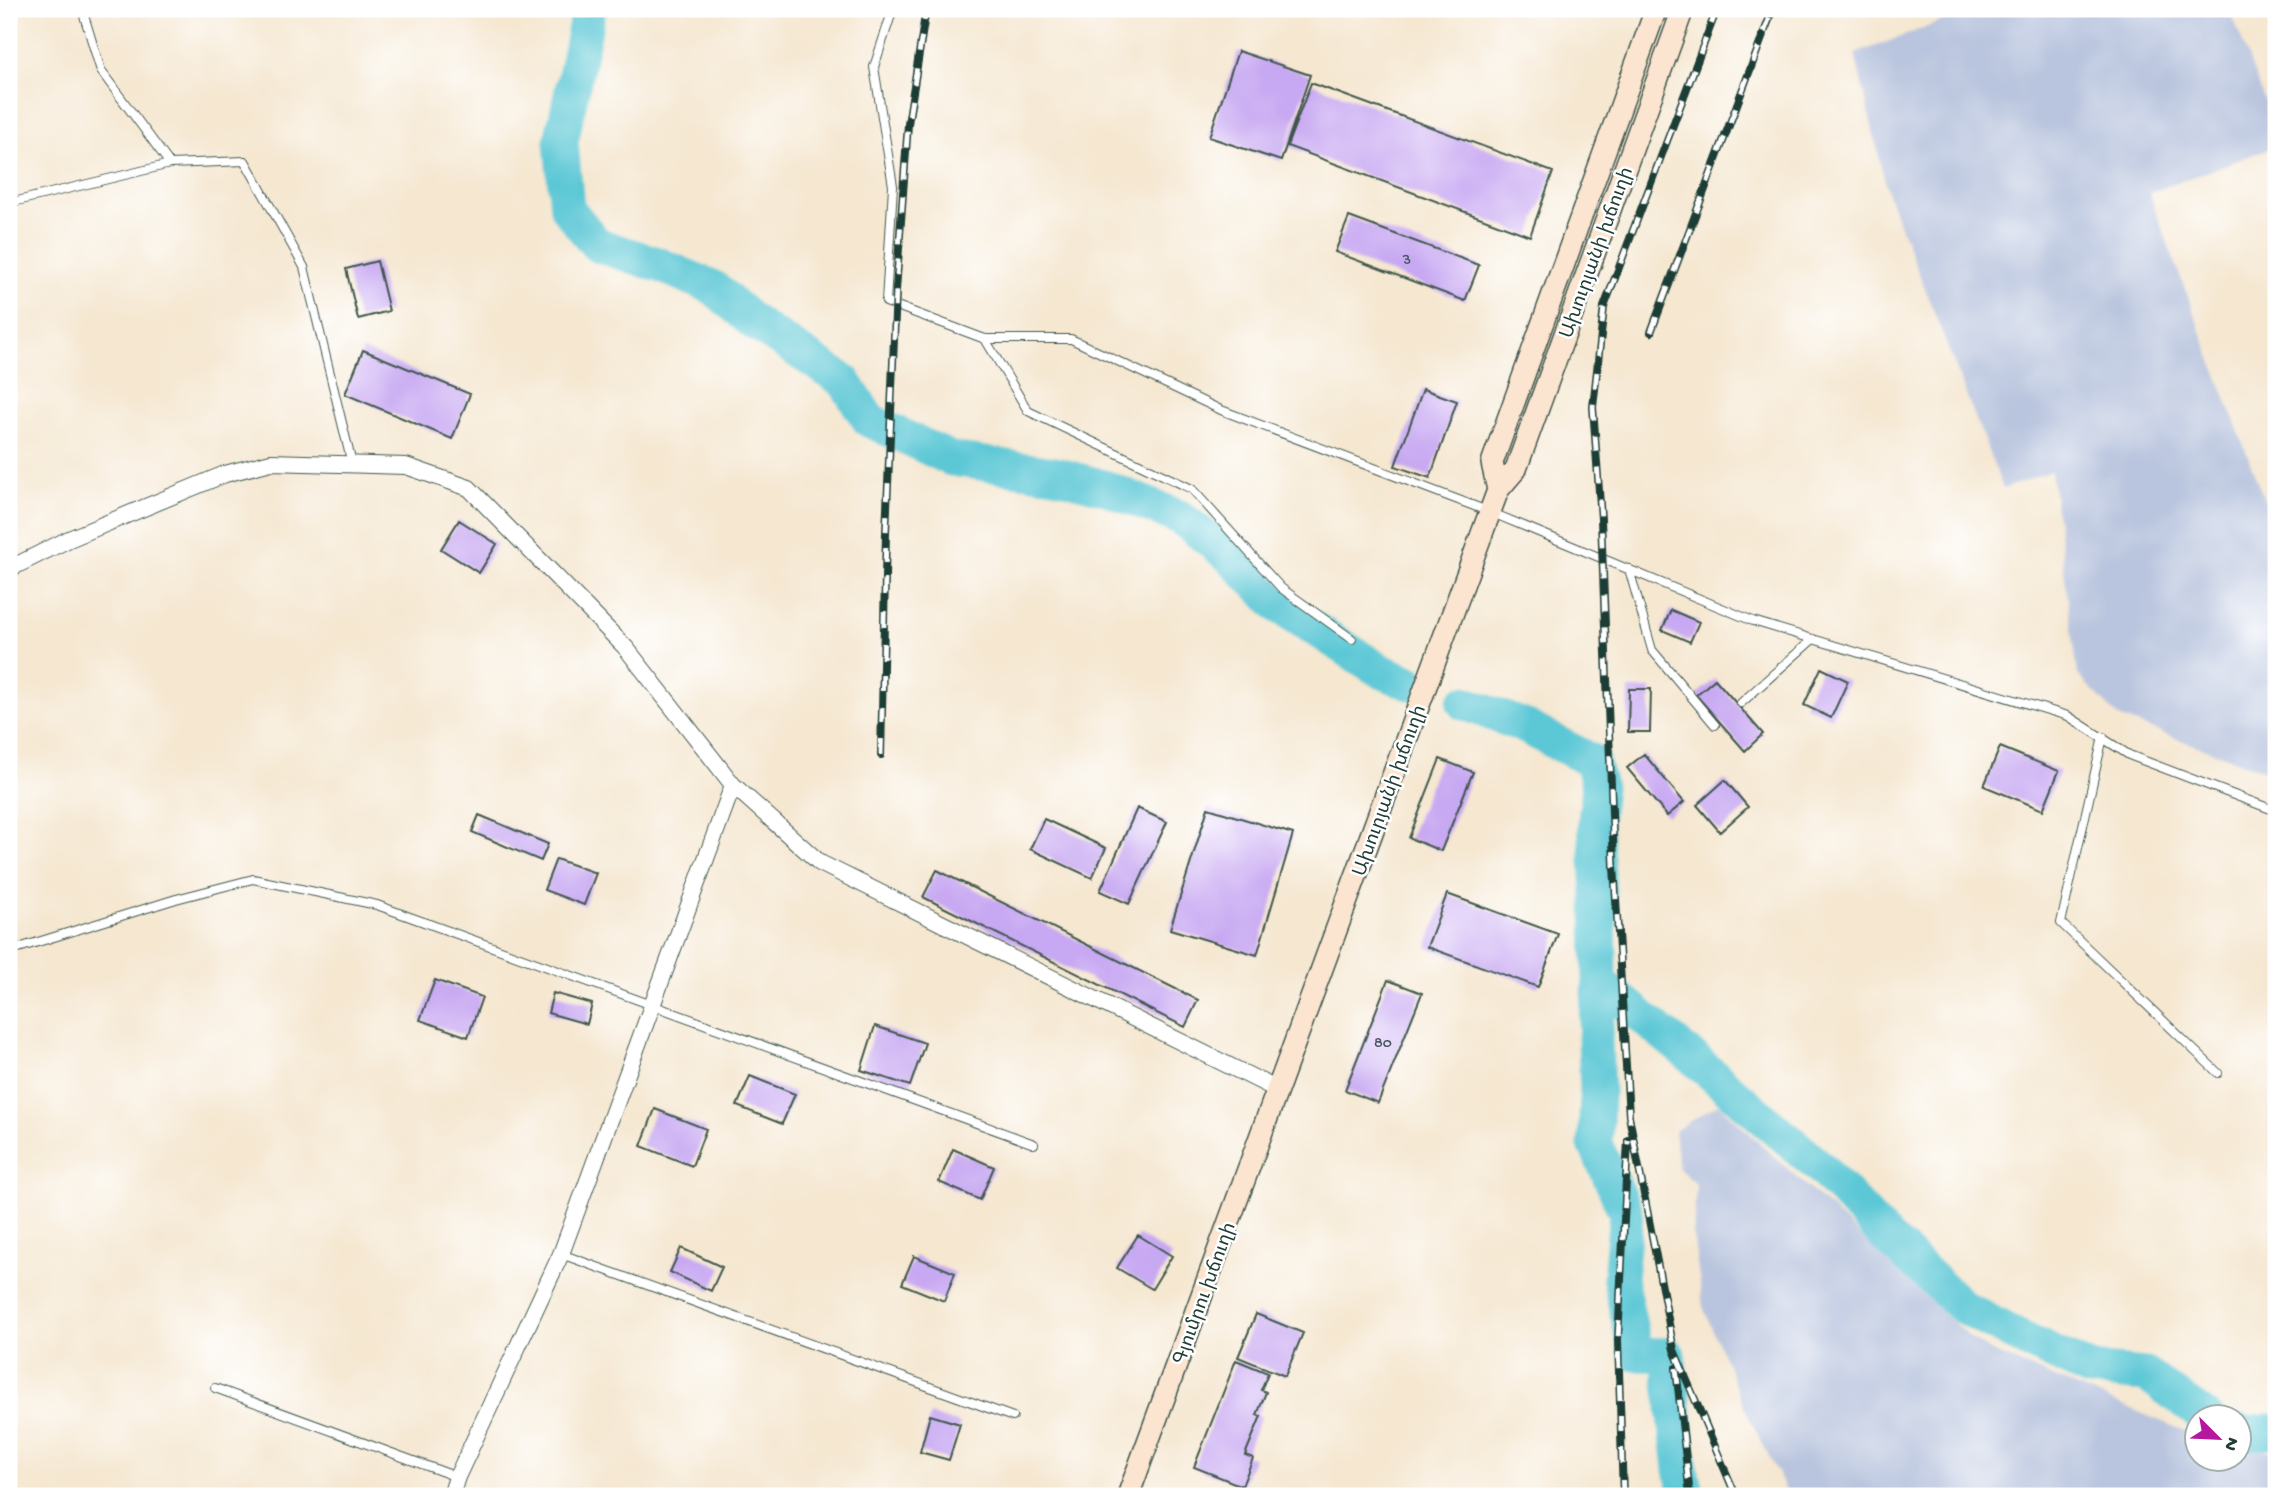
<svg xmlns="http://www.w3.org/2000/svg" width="2285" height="1505" viewBox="0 0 2285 1505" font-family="'Gochi Hand','Noto Sans Armenian',sans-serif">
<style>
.industrial{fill:#b9c5de}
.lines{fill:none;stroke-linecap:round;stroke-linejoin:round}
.river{stroke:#5cc7d5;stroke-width:35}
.building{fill:#c7a8f2}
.service-casing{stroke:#3f564b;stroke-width:10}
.minor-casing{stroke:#3f564b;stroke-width:18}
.secondary-casing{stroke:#3f564b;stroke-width:24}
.service{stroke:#fff;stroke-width:8}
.minor{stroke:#fff;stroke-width:16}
.secondary{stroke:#fce5d0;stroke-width:21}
.rail-casing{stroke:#1f3d34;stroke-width:8}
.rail{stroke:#fff;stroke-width:5;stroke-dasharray:16;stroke-linecap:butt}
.labels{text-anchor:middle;stroke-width:5;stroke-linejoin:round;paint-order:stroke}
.number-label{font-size:16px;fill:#495864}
.street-label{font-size:19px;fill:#1f3d34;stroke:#fff}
</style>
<rect width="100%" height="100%" fill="#fff"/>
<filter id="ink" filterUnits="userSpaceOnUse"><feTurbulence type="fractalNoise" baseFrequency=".0143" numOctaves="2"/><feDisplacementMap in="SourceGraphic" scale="14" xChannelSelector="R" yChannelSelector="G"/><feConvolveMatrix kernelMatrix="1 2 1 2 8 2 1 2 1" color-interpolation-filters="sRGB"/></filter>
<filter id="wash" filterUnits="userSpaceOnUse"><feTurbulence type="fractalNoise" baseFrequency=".00686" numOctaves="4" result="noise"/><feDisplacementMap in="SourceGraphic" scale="28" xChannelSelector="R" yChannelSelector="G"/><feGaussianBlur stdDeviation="1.57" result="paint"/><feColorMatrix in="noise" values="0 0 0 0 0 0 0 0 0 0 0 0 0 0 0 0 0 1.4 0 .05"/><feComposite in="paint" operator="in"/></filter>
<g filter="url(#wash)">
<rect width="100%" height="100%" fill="#f5e7d0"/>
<path class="industrial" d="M1943,9H2230L2276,131V146L2149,193L2276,531V775L2118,717L2078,675L2051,471L2003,489L1888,195L1855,54L1945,20Z
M1718,1104L1970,1338L1992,1352L2197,1436L2198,1460H2240V1449L2257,1448L2276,1453V1496H1789L1747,1413L1703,1307L1693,1234L1696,1184L1678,1168L1674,1131Z"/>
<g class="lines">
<path class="river" d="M589,9L561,142L567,208L597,245L660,265L714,288L753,322L844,381L869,420L951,459L1055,474L1107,488L1181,518L1227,554L1279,606L1381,671L1410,683
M1464,703L1524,726L1592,761L1599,787L1595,821L1599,894L1600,983L1595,1038L1597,1095L1595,1144L1626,1213L1620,1279L1636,1354L1668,1355L1681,1469L1688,1496
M1600,983L1693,1058L1820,1167L1883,1234L1963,1307L2016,1336L2090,1370L2146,1375L2207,1418
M2240,1431L2248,1433L2276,1430"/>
</g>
<g id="blocks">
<path class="building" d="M1238,51L1310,75L1281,161L1209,137Z
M1311,83L1553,172L1530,236L1287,146Z
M1349,217L1479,265L1465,301L1335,252Z
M377,261L389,311L358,319L346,269Z
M363,350L470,394L452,439L345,394Z
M1423,389L1457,401L1430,478L1395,466Z
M459,520L497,544L479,573L441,549Z
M1671,610L1699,622L1690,642L1662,630Z
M1821,668L1848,681L1831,718L1804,705Z
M1715,679L1763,734L1745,751L1696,695Z
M1629,689H1651L1650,732H1628Z
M2000,747L2059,771L2043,810L1984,786Z
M1644,754L1684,802L1667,816L1627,768Z
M1440,759L1473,772L1441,851L1409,838Z
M1725,780L1748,807L1720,832L1697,805Z
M1137,808L1167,822L1129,904L1100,891Z
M1208,808L1293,834L1257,955L1170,929Z
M479,815L548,844L541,861L472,832Z
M1044,819L1106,848L1092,878L1030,849Z
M556,859L596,873L584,905L544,890Z
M937,870L1198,1000L1185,1027L923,897Z
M1447,894L1558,934L1538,987L1427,947Z
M435,980L482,997L468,1037L420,1020Z
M1388,980L1422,993L1378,1103L1345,1090Z
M553,993L592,1004L587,1024L548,1013Z
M875,1026L925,1043L910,1086L861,1070Z
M750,1076L795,1094L782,1124L737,1106Z
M655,1109L706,1129L692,1166L641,1146Z
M953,1149L994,1167L980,1200L939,1182Z
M1138,1235L1172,1256L1152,1289L1117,1268Z
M681,1248L722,1267L711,1291L670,1272Z
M914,1256L955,1273L944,1301L902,1284Z
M1256,1314L1303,1333L1285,1376L1238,1357Z
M1236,1360L1268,1373L1261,1390L1266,1392L1257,1415L1261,1416L1245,1455L1253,1458L1242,1486L1194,1467Z
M930,1415L960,1424L949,1460L920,1452Z"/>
</g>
</g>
<g filter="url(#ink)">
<use href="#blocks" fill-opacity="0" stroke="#3f564b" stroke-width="2"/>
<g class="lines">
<g class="service-casing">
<path id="service" d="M82,9L101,71L170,164L245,161L304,267L352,464
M893,9L874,67L893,186L886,302L985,339H1071L1221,410L1490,512L1753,621L2068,716L2129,755L2276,811
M9,203L170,164
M985,339L1028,411L1192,489L1281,588L1352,639
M1629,569L1652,650L1715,725
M1741,703L1813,639
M2103,737L2061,923L2218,1073
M9,951L176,899L253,879L377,905L1034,1144
M561,1254L1013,1417
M215,1388L457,1477"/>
</g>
<g class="minor-casing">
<path id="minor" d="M9,569L69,539L225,474L271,462L406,466L469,488L626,648L733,785L820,863L1278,1090
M451,1496L457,1477L561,1254L733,785"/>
</g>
<g class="secondary-casing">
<path id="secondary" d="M1498,490L1492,463L1656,9
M1128,1496L1498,490L1516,469L1683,9"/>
</g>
<use href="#service" class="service"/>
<use href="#minor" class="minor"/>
<use href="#secondary" class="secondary"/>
<g class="rail-casing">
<path id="rail" d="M1717,9L1604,307L1593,407L1601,519L1614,866L1629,1116L1674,1350L1736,1496
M1651,332L1773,9
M881,755L886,533L896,290L908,124L926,9
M1676,1368L1690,1496
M1623,1496L1618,1340L1628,1140"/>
</g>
<use href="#rail" class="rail"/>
</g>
</g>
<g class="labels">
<g class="number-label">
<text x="1407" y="264">3</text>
<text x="1383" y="1047">80</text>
</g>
<g class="street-label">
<text transform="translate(1595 252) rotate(-70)" y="7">Ախուրյանի խճուղի</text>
<text transform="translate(1388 790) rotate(-70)" y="7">Ախուրյանի խճուղի</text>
<text transform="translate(1203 1293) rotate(-70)" y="7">Գյումրու խճուղի</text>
</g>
</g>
<rect width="2285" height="1505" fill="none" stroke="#fff" stroke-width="35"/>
<g transform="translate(2218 1438) rotate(114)"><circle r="33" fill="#ffffff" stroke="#a5b1ae" stroke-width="2"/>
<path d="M0-5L12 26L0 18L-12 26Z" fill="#b5179e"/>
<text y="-10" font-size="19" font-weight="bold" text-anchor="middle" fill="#1f3d34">N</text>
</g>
</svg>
